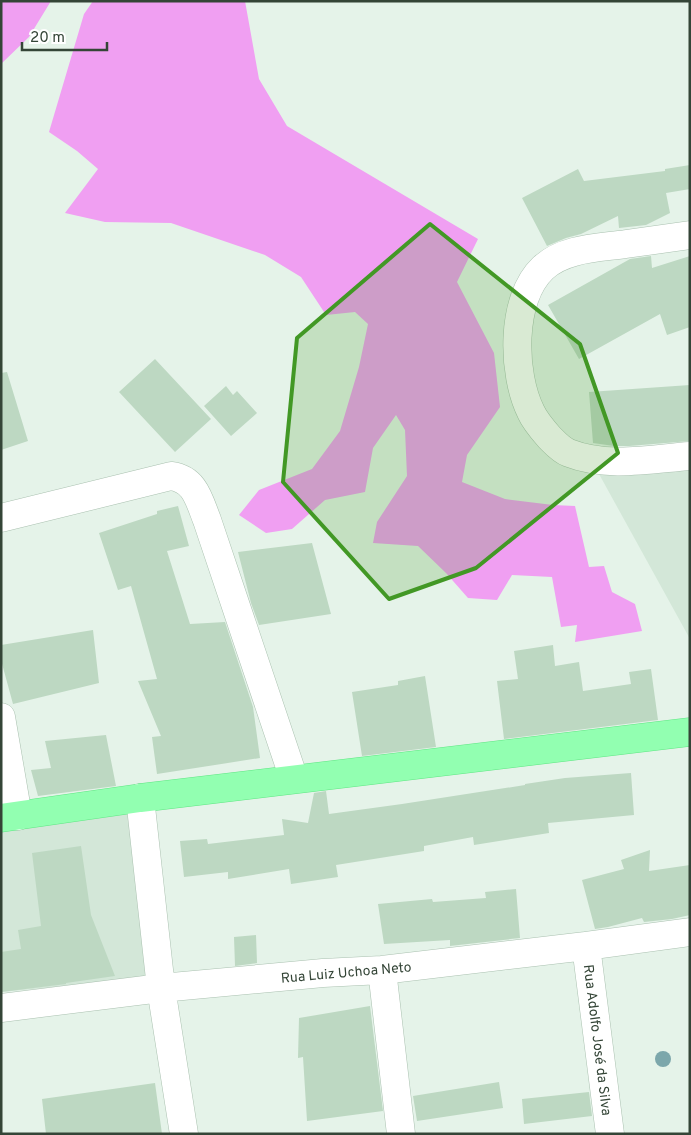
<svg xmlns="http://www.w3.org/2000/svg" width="691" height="1135" viewBox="0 0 691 1135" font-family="Overpass,sans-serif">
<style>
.residential{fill:#d3e7d8}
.water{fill:#f09ff2}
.building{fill:#bdd8c2}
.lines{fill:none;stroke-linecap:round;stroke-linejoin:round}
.street-casing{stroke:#aac1b0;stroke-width:29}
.primary-casing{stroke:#60e684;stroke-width:29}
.street{stroke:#fff;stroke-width:28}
.primary{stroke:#92ffb1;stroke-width:28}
.tree{fill:#7ca7ab}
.marked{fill:#429825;fill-opacity:0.2;stroke:#429825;stroke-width:4;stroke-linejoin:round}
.labels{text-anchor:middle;stroke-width:4;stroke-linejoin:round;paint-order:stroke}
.street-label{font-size:14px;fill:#344537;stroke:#fff}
</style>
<rect width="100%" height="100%" fill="#e5f3e9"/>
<path class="residential" d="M690,462V639L599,474Z
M129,814L149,978L1,992V831Z"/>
<path class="water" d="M1,1H51L29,37L1,64Z
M93,1H245L259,79L287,126L478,239L457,282L494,353L500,407L467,455L462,482L505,499L553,505L575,506L589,567L604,566L612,592L635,604L642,631L575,642L577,625L561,627L552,577L512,575L497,600L468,598L446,573L418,546L373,543L377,522L407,476L405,430L396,415L373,448L365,492L325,500L292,529L266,533L239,515L259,490L312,469L340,431L359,367L368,324L355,312L326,315L301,277L265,255L171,223L105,222L65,213L98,169L77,151L49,132L84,14Z"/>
<path class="building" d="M690,165V189L666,193L670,213L646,225L619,228L618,216L581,234L566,238L547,246L522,198L578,169L584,181L665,171V169Z
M651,256L652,268L690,256V327L667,335L660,314L579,359L548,305L630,259Z
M155,359L211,419L175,452L119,392Z
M7,372L28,441L1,450V373Z
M690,385V441L629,446H614L593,443L589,392Z
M226,386L233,395L237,391L257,413L231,436L204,406Z
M178,506L189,546L167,551L190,624L225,622L253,707L260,758L157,774L152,737L161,736L138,681L157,679L131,586L118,590L99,533L157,514V511Z
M312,543L331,614L259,625L251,603L238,552Z
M93,630L99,683L13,704L1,660V645Z
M553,645L555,666L579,662L583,691L631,684L629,672L651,669L658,720L504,739L497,681L518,679L514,651Z
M425,676L436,747L362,756L352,692L398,685V681Z
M106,735L116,786L38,796L31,770L51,768L45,741Z
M631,773L634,815L548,823L549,833L474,845L473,837L424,846V851L336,865L338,877L291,884L289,869L228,879V872L184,877L180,841L207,839L208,844L284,835L282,819L308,823L314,793L326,791L329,814L402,804L525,785V784L565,778Z
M81,846L91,915L115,976L66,983V984L1,992V952L21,949L18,930L41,926L32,853Z
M650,850L649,871L690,865V915L672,919L644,922L642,918L608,927L595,929L582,880L624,869L621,860Z
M516,889L520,938L450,946V940L384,944L378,904L432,899L433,902L486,898L485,892Z
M256,935L257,963L235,966L234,937Z
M370,1006L383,1111L307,1121L303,1057L298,1058L299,1018Z
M499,1082L503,1108L417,1121L413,1096Z
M155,1083L162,1134H46L42,1099Z
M589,1092L592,1116L524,1124L522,1099Z"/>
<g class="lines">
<g class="street-casing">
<path id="street" d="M690,235C668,238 647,241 626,244C599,248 564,248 543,268C510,299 512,374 531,412C535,421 542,429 549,437C555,443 561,450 569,453C607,468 651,459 690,456
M1,518L171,476C195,479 199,500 207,520L294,779
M1,717L18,816
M140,798L161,988L184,1134
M586,946L610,1134
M382,970L401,1134
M1,1008L161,988L323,973L382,970L586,946L690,932"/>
</g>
<g class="primary-casing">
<path id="primary" d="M1,818L140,798L690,732"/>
</g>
<use href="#street" class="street"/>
<use href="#primary" class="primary"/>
</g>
<circle class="tree" cx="663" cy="1059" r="8"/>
<path class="marked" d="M430,224L580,344L618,453L476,568L389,599L283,482L297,338Z"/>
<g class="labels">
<g class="street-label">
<text transform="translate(346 972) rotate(-5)" y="5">Rua Luiz Uchoa Neto</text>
<text transform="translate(598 1040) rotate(83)" y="5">Rua Adolfo José da Silva</text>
</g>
</g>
<rect width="691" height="1135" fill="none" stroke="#344537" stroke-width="5"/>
<path d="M22 42v8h85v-8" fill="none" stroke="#344537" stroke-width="2.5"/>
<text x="30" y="42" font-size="15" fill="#344537" stroke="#ffffff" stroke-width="4" paint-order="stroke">20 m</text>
</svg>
